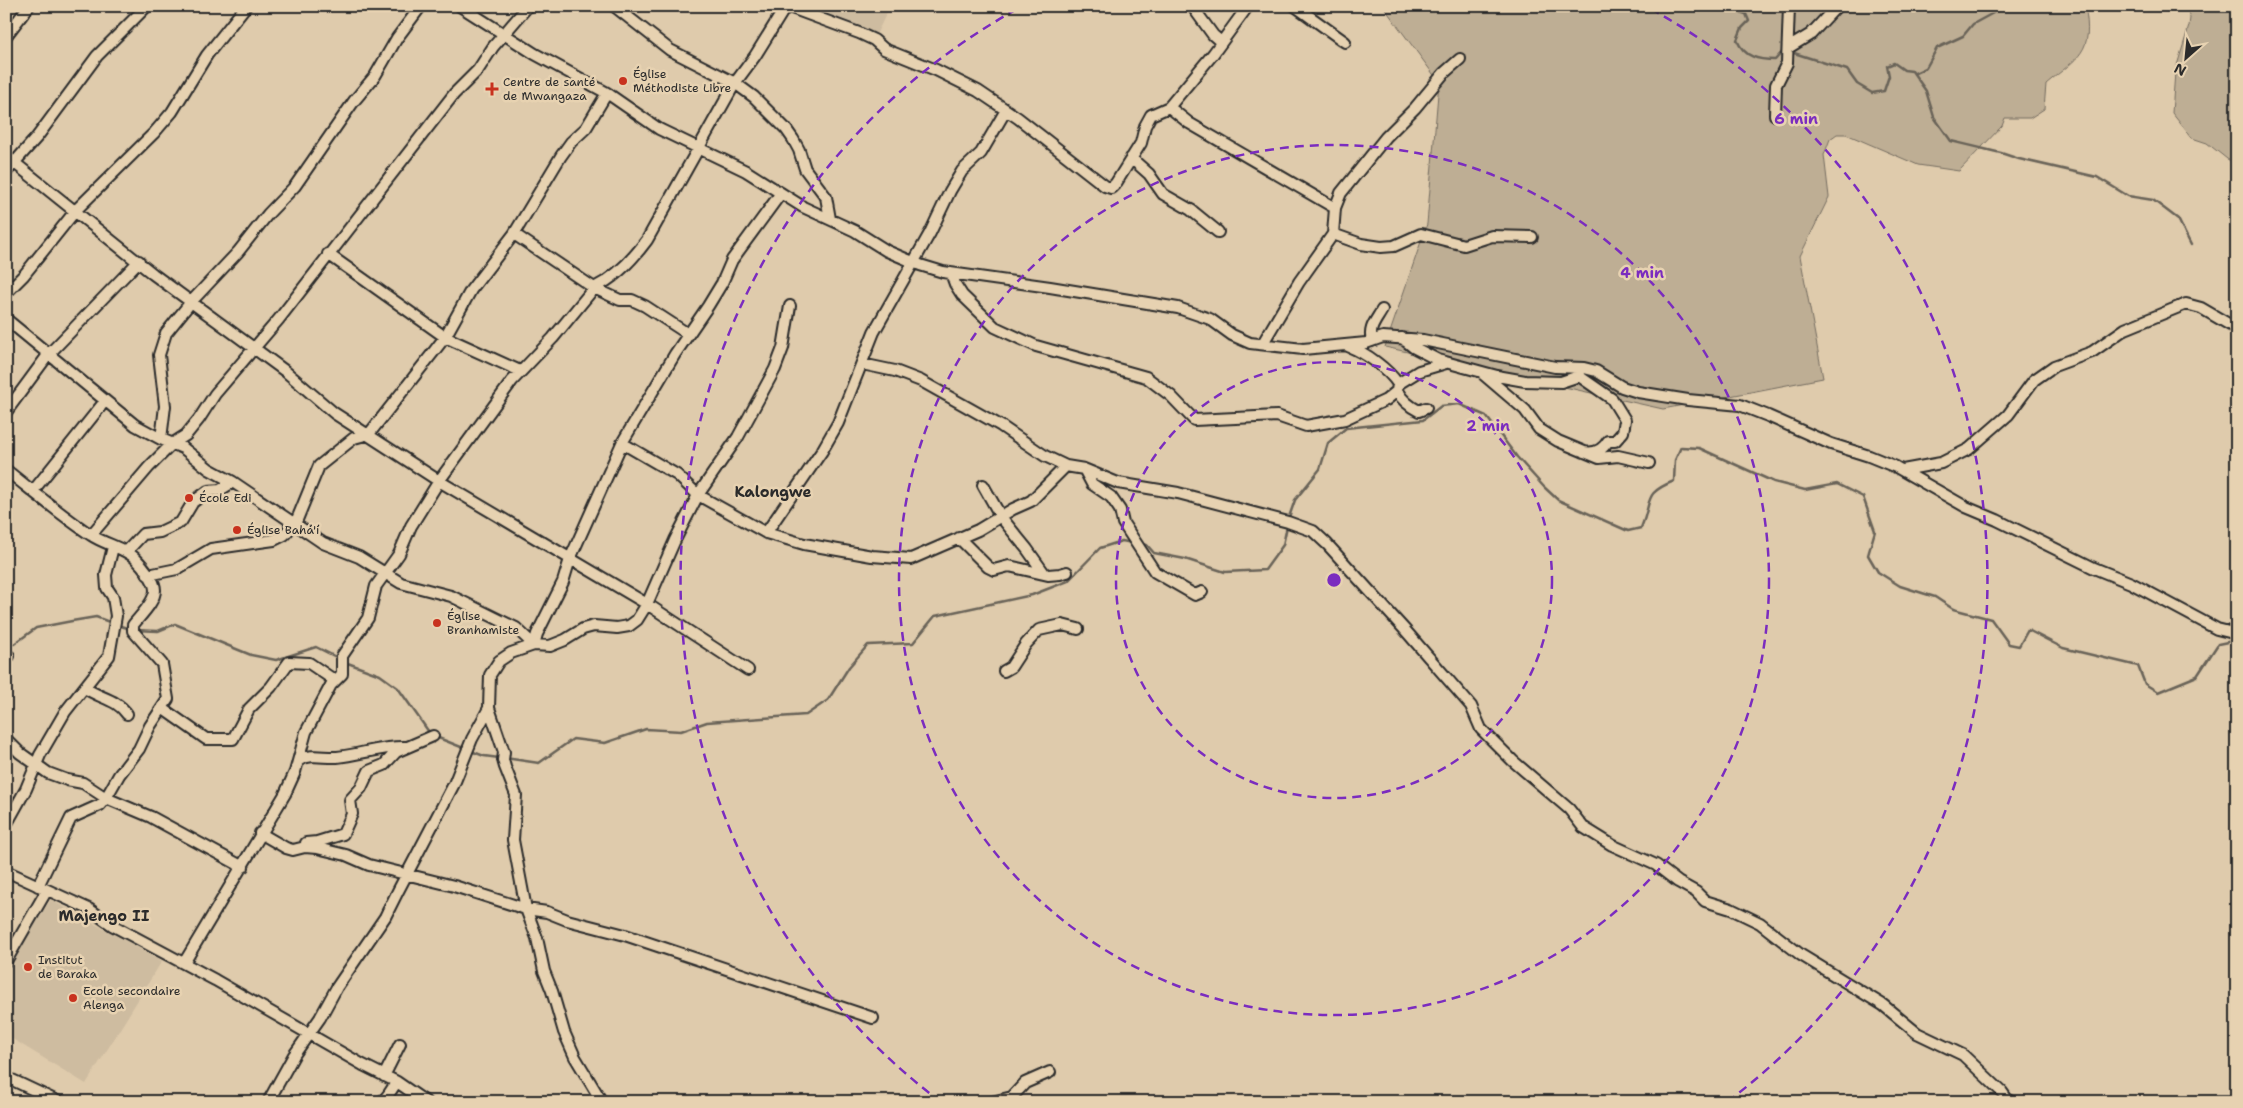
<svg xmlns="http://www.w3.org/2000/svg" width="2243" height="1108" viewBox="0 0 2243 1108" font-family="'Shantell Sans',sans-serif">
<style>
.built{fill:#cebca0}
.green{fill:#beae94;stroke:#746c60}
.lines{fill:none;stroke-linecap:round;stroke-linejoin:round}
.stream{stroke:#696358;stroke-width:2.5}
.minor-casing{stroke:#2b2b2b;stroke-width:14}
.minor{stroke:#e7d2b1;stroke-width:10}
.ring{fill:none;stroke:#7b2cbf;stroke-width:2.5;stroke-dasharray:9 6}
.poi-dot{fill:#c8321e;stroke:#e7d2b1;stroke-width:2}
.labels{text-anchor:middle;stroke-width:5;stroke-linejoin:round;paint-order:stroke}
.poi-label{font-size:12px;fill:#2b2b2b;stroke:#e7d2b1;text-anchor:start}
.quarter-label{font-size:15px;font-weight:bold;fill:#2b2b2b;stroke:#e7d2b1}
.centre{fill:#7b2cbf;stroke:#e7d2b1;stroke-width:2.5}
.ring-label{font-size:15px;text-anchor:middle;font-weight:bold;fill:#7b2cbf;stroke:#e7d2b1;stroke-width:5;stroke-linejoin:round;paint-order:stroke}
</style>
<rect width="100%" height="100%" fill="#dfcbac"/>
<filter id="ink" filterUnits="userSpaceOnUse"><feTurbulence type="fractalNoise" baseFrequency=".02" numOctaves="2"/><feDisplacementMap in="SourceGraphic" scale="10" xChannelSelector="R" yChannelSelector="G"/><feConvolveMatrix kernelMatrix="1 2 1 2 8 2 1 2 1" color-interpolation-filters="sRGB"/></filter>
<g filter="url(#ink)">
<path class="built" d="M803,6H890L876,35Z
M51,900L162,961L86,1084L6,1035V961Z"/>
<path class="green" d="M1383,6H2085C2094,53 2079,56 2046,84L2044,109L2030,118H2005L2002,126L1959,171L1918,165L1846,134H1837L1830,139L1824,155L1829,197L1800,256L1823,378L1663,409L1385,347L1427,224L1439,82Z
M2186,6H2237V164L2227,159L2207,143L2192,138L2172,113L2175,72L2189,26L2190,18Z"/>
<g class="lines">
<path class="stream" d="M1721,6L1746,14L1749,21L1742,28L1737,40C1744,57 1758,60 1775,60L1783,51
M1791,52L1847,70L1857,84L1872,93L1884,91L1889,76L1887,66L1894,63L1904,70L1912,71L1926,91L1934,117L1951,141L2001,153L2019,159L2097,177L2128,196L2153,200L2178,219L2191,245
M1915,73L1926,68L1937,48L1963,36L1973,24L2006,6
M1288,520L1295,500L1320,469L1328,443L1346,428L1423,420L1441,406L1459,404L1486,416L1517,457L1544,487L1558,500L1628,531L1641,528C1653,500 1642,494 1674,481L1675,460L1681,447L1699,448L1774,482L1805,490L1837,484L1863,497L1875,531L1868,555L1878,572L1900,586L1935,597L1953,609L1991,619L2009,644L2019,646L2028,630L2063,648L2138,666L2145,684L2158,692L2197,676L2218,644L2237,640
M1140,544L1147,545L1154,553L1185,559L1225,572L1265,570L1283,545L1287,526
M117,625L131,629
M136,630L158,631L175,624L251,655L276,660L316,647L338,658
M6,644H14L36,628L72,621L96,617L112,623
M345,662L380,675L398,688L431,735
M436,737L466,749
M471,751L484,756L499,758
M505,758L539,763L573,739L605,743L646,729L681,731L707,722L806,715L828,700L849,667L868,645L913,643L935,616L1032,595L1068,581L1100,548L1122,541L1132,543"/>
<g class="minor-casing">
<path id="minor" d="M460,6L535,54L607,93L659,129L746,171L803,207L855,231L887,251L920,265L943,272L1050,287L1178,308L1210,319L1232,335L1250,343L1303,349L1366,343L1383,337L1423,340L1555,367L1584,368L1596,371L1622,387L1638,392L1688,400L1740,405L1768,416L1831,444L1869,456L1896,467L1966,507L1997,520L2094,568L2131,583L2217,629L2237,634
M614,6L670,50L735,83L754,97L786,129L793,139L799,150L805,169L826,197L830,219
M786,6L859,33L874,40L884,49L936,70L978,91L1018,118L1105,186L1111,188L1116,183L1141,143L1145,126L1151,115L1169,107L1213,54L1248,6
M1192,6L1213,35L1221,42
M1295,6L1345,42
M6,36L29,6
M1788,48L1811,34L1837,6
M1169,107L1189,123L1335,208
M1775,115L1776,85L1787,63L1789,6
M6,156L153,274L285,371L334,413L439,481L647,604L748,670
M1131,158L1149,174L1163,194L1191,210L1218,232
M6,172L37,137L97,56L147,6
M514,234L594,288L620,300H632L645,306L688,334
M1333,234L1361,244L1381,247L1394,246L1421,234L1464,245L1492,236L1532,237
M328,254L445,337L520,371
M951,273L955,284L962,295L995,327L1036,346L1146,377L1171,396L1194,420L1277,416L1306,426L1345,419L1386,400L1397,391
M6,293L24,275L76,210L154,133L172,112L207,55L246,6
M6,319L135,425L161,439L183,448L209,469L233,482L323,543L359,557L401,583L451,596L516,628L534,645
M1402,338L1413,347L1438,360L1497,376L1525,381L1561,382L1579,376L1612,399L1625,420L1623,432L1615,441H1608C1602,451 1594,454 1584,452
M1372,341C1368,328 1376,321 1382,310
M1263,343L1299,282L1333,234L1335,208L1341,193L1386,137L1415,108L1444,73L1460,59
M1348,346C1366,353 1388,369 1398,384
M862,364L895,371L921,381L1001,426L1045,456L1066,466L1084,469L1118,483L1178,493L1288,522L1313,531L1327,544L1405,630L1471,706L1481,729L1513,761L1569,809L1583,827L1612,845L1656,865L1678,882L1696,892L1705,901L1731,909L1760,923L1801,955L1883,1005L1917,1033L1963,1055L2002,1092L2009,1102
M1484,375L1525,410L1539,429L1558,441L1599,458L1618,456L1649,463
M1426,408L1419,411C1409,406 1402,400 1397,391L1398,384L1419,371L1446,363
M6,412L48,355L139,261
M161,439L165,406L159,355L166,333L191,302L238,252L268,214L295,186L354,101L375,76L397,38L421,6
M622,443L677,475L698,495L766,533L804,544L872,556L911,559L978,530L1013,509L1031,501L1066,466
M1084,469L1092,484L1111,497L1120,510L1123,523L1155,572L1195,595L1202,592
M6,470C34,492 62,516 91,535C104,544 125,548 135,558C142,565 155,580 155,590C155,602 140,616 133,625V631L162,664L168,699L150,726L139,749L119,775L106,798L100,805L71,818L38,886
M1903,470L1941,463L1969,449L2008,415L2034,380L2054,366L2092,352L2125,329L2186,304L2201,308L2237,329
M983,485L1001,517L1027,549L1044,573
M33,491L105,401
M766,533L822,451L838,423L874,332L930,233L950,191L962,171L981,153L1006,110
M91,535L149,467L172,444L186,435L199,419L215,394L279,319L454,94L478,70L493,47L528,6
M959,538L988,567L994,570L1009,566L1048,575L1060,574L1067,572
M127,551L143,534L160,532L181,522L193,502L208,491L220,490L233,482
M148,575L177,569L211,549L274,540L284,535L296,522L319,466L354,438L369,434L435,350L445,337L471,290L514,234L561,156L571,142L586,128L607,93
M534,645L537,634L563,582L570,559L622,443L675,354L708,306L722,283L732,260L781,193
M6,661L9,656
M1004,671L1011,667L1026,644L1039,630L1062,625L1078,629
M85,688C99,698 117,699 127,714
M162,708L206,739H233L249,709L271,687L289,662L309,663L334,680
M489,708L504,752L503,760L505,767L516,795L513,840L526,909L537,938L544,971L552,991L564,1032L575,1057L602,1102
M6,739L20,753L48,773L67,780L83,783L106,798L151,817L243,867
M299,760C312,753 323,758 337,757C360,755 381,746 406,747
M6,825L26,789L40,755L65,712L109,656L116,616L113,597L107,588L106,575L113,547
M260,833L286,848L293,850L305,847L317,848L346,855L369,865L454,886L526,909L547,912L567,920L625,935L873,1018
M306,843L317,842L343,834L352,814L350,800L361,788L369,771L384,765L396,752L433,736
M6,871L89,909L112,925L215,980L363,1065L397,1082L426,1102
M6,961L47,890
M184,963L285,794L295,772L306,732L331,685L342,674V656L368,618L376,586L399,554L411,526L439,481L512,381L553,338L594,288C615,278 633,259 647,240L735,83L755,56L786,6
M384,1076L400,1044
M6,1077L59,1102
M268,1102L294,1055L320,1018L337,987L385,917L398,891L454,784L472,739L489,708L490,675L499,661L511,653L534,645L550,646L565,640L583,629L594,626L617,628L629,626L637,620L647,604L675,540L698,495L738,437L775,369L783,348L790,306
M381,1102C389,1097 391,1089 397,1082
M992,1102L1012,1097L1025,1083L1050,1072"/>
</g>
<use href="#minor" class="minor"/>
</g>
</g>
<g class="ring">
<circle cx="1334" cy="580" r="218"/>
<circle cx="1334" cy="580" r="435"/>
<path d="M941 1102A653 653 0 0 1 1017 9M1651 9A653 653 0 0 1 1727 1102"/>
</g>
<g class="poi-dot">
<circle cx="623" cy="81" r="5"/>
<path d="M489.5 81.5h5v5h5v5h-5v5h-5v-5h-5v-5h5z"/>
<circle cx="189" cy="498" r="5"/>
<circle cx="237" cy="530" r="5"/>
<circle cx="437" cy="623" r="5"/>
<circle cx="28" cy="967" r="5"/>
<circle cx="73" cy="998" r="5"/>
</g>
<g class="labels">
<g class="poi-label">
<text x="633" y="78">Église<tspan x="633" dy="14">Méthodiste Libre</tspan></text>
<text x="503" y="86">Centre de santé<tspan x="503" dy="14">de Mwangaza</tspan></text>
<text x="199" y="502">École Edi</text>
<text x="247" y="534">Église Bahá'í</text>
<text x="447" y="620">Église<tspan x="447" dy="14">Branhamiste</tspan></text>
<text x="38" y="964">Institut<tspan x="38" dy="14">de Baraka</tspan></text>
<text x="83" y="995">Ecole secondaire<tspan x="83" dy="14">Alenga</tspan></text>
</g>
<g class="quarter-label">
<text x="773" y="497">Kalongwe</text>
<text x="104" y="921">Majengo II</text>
</g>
</g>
<circle cx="1334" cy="580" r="8" class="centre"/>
<g class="ring-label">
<text x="1796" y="124">6 min</text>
<text x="1642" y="278">4 min</text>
<text x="1488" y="431">2 min</text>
</g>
<rect width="2243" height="1108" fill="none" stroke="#e7d2b1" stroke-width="25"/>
<rect x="12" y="12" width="2218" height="1083" fill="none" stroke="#2b2b2b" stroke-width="2" filter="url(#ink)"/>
<g transform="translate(2186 58) rotate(207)" stroke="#e7d2b1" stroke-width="4" paint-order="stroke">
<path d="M0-4L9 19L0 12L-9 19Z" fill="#2b2b2b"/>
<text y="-8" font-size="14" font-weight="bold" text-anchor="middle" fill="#2b2b2b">N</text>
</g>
</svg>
